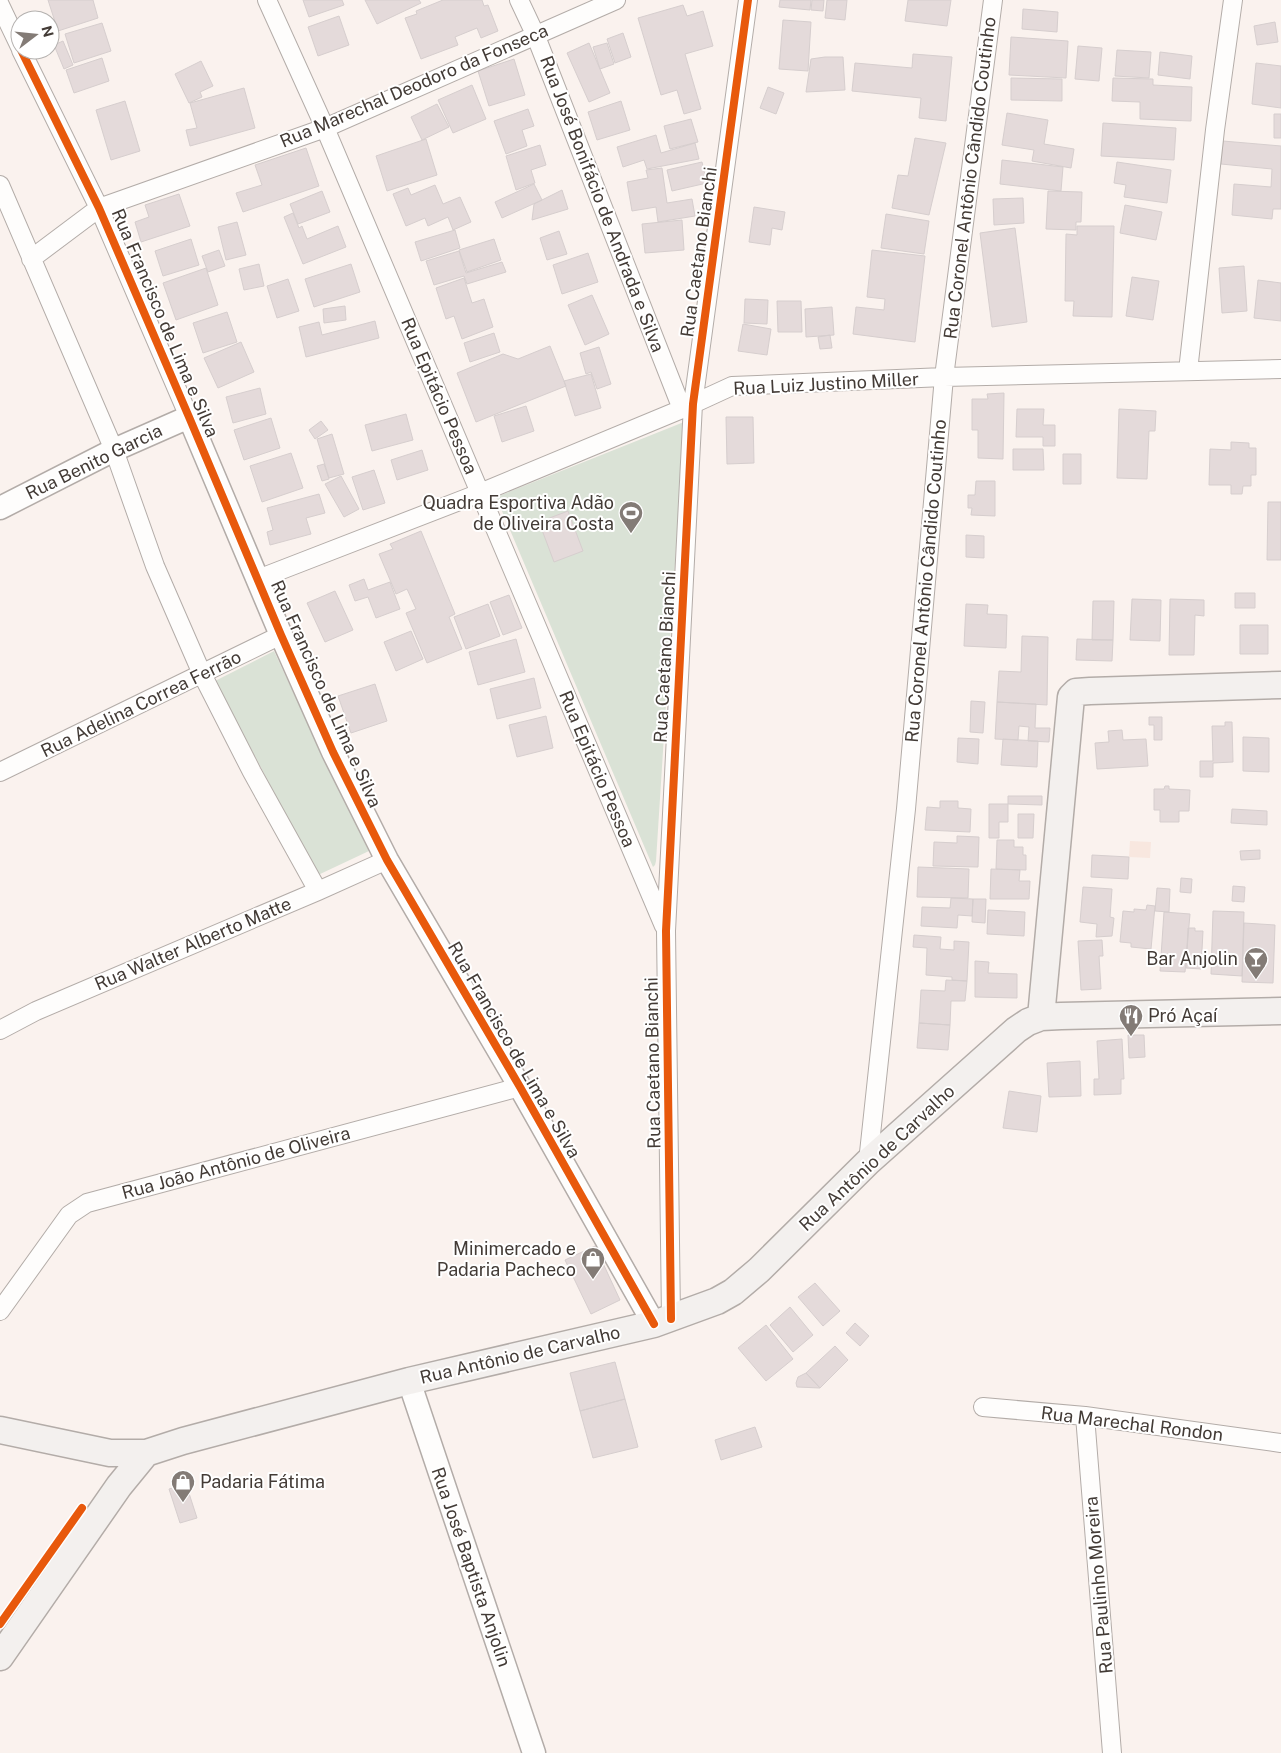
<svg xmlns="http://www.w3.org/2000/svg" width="1281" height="1753" viewBox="0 0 1281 1753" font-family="'Public Sans',sans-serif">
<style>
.built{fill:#f8e7df}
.green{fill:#dae2d6}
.building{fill:#e4dada;stroke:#d6cece}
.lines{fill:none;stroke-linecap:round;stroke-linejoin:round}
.minor-casing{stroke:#b3aca8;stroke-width:20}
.tertiary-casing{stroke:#b3aca8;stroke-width:25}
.secondary-casing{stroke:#b3aca8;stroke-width:29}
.minor{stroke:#fefdfc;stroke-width:18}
.tertiary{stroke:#fefdfc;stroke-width:22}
.secondary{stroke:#f3f0ee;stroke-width:26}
.cycleway-casing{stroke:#fff;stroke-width:11}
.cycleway{stroke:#e8590c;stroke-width:8}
.labels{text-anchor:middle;stroke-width:4;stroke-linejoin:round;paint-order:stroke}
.street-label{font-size:18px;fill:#433b36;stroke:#fff}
.poi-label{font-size:18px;fill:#433b36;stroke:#fff;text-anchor:end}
</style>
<rect width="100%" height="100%" fill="#faf2ee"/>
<path class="built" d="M1130,841L1151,842L1150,858L1129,857Z"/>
<path class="green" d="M684,422L656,861L655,865L653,867L496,497Z
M274,651L321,752L369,851L318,875L215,681Z"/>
<path class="building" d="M48,0H93L98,18L58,31Z
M303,0H342L344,5L309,17Z
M365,0H419L421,3L377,24Z
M443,0H482L484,6L488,5L498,31L481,38L477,28L455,37L458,45L421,59L405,18L417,14L416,11Z
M780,0H811L810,10L779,7Z
M812,0H824L823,11L811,10Z
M827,0H847L845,20L825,18Z
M908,0H951L947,26L905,21Z
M683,5L687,16L703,11L713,46L685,54L701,109L684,114L677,90L661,95L638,18Z
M1023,9L1058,12L1057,32L1022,29Z
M339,16L349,45L318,56L308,27Z
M783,20L811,22L808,71L779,69Z
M1275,22L1278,42L1257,45L1254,26Z
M102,23L111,51L74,63L65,34Z
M623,33L631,57L615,63L607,39Z
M1011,37L1068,41L1066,78L1009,75Z
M63,41L73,65L64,69L54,45Z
M589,43L610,93L589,102L567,53Z
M607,43L614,64L600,69L593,47Z
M1078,46L1102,48L1099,81L1075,79Z
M1117,50L1151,52L1149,78L1115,76Z
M1160,52L1192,56L1190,79L1158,75Z
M913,54L952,57L946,121L919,118L921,98L852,91L855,63L912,68Z
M825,57H843L845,90L806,92L811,59Z
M102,58L109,81L74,93L66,70Z
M514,59L525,95L489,106L478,71Z
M201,61L213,86L200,92L202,97L189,103L175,74Z
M1256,63L1281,66V108L1252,104Z
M1011,78L1062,79V101L1011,100Z
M1113,78L1153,79V85L1192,87L1191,121L1140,119V102L1112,101Z
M472,85L486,119L453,133L438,100Z
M768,87L784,93L776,114L760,108Z
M244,88L255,128L190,146L186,130L197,128L190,103Z
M125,101L140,151L111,160L96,110Z
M621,101L630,130L597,140L588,112Z
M437,104L449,127L422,140L411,117Z
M528,109L534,126L522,130L527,146L506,154L494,121Z
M1007,113L1048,120L1044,144L1074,149L1071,168L1032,161L1034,150L1002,145Z
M1274,114H1281V138H1274Z
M691,119L698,142L670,149L664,126Z
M1103,123L1176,128L1174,160L1101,156Z
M656,135L661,153L695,143L699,159L647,169L644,160L623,167L617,147Z
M915,138L946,143L929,215L892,208L898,175L908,176Z
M426,139L437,175L387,191L376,156Z
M1223,141L1281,146V209H1273L1272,219L1232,215L1234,184L1271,187L1272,169L1221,164Z
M540,145L546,165L531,170L535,183L516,190L506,156Z
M306,148L319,186L243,212L236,193L262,185L255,165Z
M1002,160L1063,167L1061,191L1000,184Z
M702,162L707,183L672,191L667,170Z
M1117,162L1171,170L1167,203L1124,197L1126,185L1114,183Z
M662,168L667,203L692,199L695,216L658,222L656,207L632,211L627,182L648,178L646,170Z
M534,184L542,200L502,218L495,202Z
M435,185L443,204L460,197L471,222L453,230L448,217L428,226L425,218L406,226L393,194L408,188L411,195Z
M562,190L568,209L532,220L534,204Z
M322,191L330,212L298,224L290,204Z
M1048,191L1082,192L1081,222H1076V230L1046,229Z
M179,194L190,226L141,242L135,222L149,217L145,205Z
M1023,198L1024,223L994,225L993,199Z
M1125,205L1162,212L1156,240L1120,233Z
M754,207L785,212L782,230L772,228L770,245L749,242Z
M293,213L299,228L302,226L307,239L338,226L346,247L303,264L284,217Z
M886,214L929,221L924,254L881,248Z
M682,220L684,250L645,253L642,224Z
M237,222L246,255L226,260L218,227Z
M1077,226H1114L1112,317L1073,316L1074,301H1065L1066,234L1077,235Z
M1015,228L1027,322L992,327L980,233Z
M455,230L460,248L421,261L415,242Z
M559,231L567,254L547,260L540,238Z
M191,239L199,265L163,276L155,251Z
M494,239L501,260L467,272L459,250Z
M219,250L225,266L208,272L202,256Z
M872,250L925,256L915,342L853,334L856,307L884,310L885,299L867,297Z
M459,251L466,273L502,262L506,272L467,284L464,276L434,285L426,261Z
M588,253L598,282L562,294L553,265Z
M259,264L264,286L244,290L239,269Z
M351,264L360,292L314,307L305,279Z
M1244,266L1247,311L1222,313L1219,268Z
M206,268L218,305L176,320L163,283Z
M1132,277L1159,281L1153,320L1126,316Z
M464,278L472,303L484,299L493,327L462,339L454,316L446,319L436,288Z
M288,279L299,311L277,318L267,286Z
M1258,280L1281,283V321L1254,318Z
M592,295L609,334L585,345L568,305Z
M745,299L768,300L767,324L744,323Z
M777,301H801L802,332H778Z
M345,306L346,320L324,323L323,309Z
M832,307L834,335L806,337L805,309Z
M227,312L237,342L203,353L193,323Z
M375,321L379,338L306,357L299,327L319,322L322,335Z
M743,324L771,329L767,355L738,351Z
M494,333L500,352L470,362L464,343Z
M830,335L832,348L820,349L818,337Z
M241,342L254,372L218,388L204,358Z
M550,346L566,386L476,422L457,373L503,354L518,359Z
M599,347L611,384L597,389L591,372L586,374L580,353Z
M591,374L601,408L575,416L564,381Z
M260,388L266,414L233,423L226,397Z
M1004,393L1003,459L978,458V430H972V399H988L987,394Z
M526,406L534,431L502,442L494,416Z
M1017,409H1044L1043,425H1055V446H1043V437H1016Z
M1119,409L1156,411L1155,431H1149L1147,479L1117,478Z
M406,414L413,440L372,451L365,425Z
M726,417H753L754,463L727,464Z
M271,418L280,448L244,460L234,430Z
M321,421L328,430L315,439L309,430Z
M332,434L344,474L329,478L317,439Z
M1231,442L1249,443V448H1256V475H1251V486H1243L1242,494H1231V485H1209L1210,449L1231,450Z
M1013,449H1043L1044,470H1013Z
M422,450L428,470L397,480L391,460Z
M291,453L303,488L262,502L250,466Z
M1063,454H1081V484H1063Z
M324,464L329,479L322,481L317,466Z
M374,470L385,503L363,510L352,477Z
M341,476L359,509L344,517L325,484Z
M976,481H995V516L971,515L972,508H968V495H975Z
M319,494L325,513L306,518L311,534L270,545L267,532L273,530L267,508Z
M1268,502H1281V560H1267Z
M568,511L583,551L554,562L539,522Z
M421,531L455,614L449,617L462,649L427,663L406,613L416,609L407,589L396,594L379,554L393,549L390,544Z
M966,535L984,536V558L966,557Z
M364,579L368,590L390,582L400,609L376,618L368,597L355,601L349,585Z
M335,591L353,630L325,642L307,603Z
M1235,593H1255V608H1235Z
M509,595L522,628L503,635L490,602Z
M1132,599L1161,600L1160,641L1130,640Z
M1170,599L1204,600V616L1195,615L1194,655H1169Z
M1093,601H1114L1113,640H1092Z
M488,604L500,636L466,649L454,617Z
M966,604L988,605L987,614L1007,615L1006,648L964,646Z
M1240,625H1268V654H1240Z
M411,631L423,659L396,671L384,642Z
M1022,636L1048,637L1047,705L997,702L999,671L1021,672Z
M516,639L525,672L478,685L469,652Z
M1077,639L1113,640L1112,661L1076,660Z
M534,678L541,708L497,719L490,689Z
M375,684L387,721L351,733L338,696Z
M971,701L985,702L983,733L970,732Z
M997,702L1036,704L1035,728H1050L1049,742L1028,741L1029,727L1019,726L1018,740L995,739Z
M546,716L553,748L517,757L509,725Z
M1149,717H1162V740H1154V725H1149Z
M1225,722H1232L1233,762L1213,763V777H1200V761H1213L1212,726H1225Z
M1122,730L1123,740L1146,739L1148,766L1097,769L1095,743L1109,742L1108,731Z
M1243,737L1269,738V772L1243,771Z
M958,738L979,739L978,764L957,762Z
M1003,739L1038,741L1037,767L1001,765Z
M1165,786H1169V789L1190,790L1189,811H1179V822H1160V810H1154V789H1164Z
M1008,796H1042V805L1008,804Z
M940,801H958V808L971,809L970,832L925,830L927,807L940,808Z
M989,804H1008V822H999V838H989Z
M1232,809L1267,811V825L1231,823Z
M1018,814H1034L1033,838H1018Z
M957,836L979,837L978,867L933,866L934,842L957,843Z
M997,840H1014V847H1023V855H1026V870L996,869Z
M1260,850V859L1241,860L1240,851Z
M1092,855L1129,857L1128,879L1091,877Z
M918,867L969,869L968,898L917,897Z
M991,869L1020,870L1019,881H1030L1029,899H990Z
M1181,878L1192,879L1191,893L1180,892Z
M1233,886L1245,887L1244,902L1232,901Z
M1083,887L1112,889L1110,917L1114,918L1112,936L1096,937L1097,924L1080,922Z
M1157,888L1170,889L1169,912L1155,911Z
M951,898L973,899L972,916L958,915L957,928L921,926L922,907L950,908Z
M973,899H986L985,923L972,922Z
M1147,905L1155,906L1151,949L1131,947V943L1120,942L1123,911L1134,912V909L1146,910Z
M988,910L1025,912L1024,936L987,934Z
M1213,911L1244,912L1242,976L1211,974Z
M1164,912L1190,914L1185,972L1160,971Z
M1244,923L1275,925L1273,983L1242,982Z
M1188,928H1195V931H1203L1201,969L1186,968Z
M914,935L941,937L940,949L954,950V941L969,942L967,981L952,980V977L926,975L927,948L913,947Z
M1102,940L1103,956H1099L1101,989L1081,990L1078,941Z
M975,961L989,962L988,973L1017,974V998L975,997Z
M946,980L967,981L965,1001H951L950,1025L919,1023L921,990L945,991Z
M919,1023L950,1025L948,1050L917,1048Z
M1128,1035H1144L1145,1057L1129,1058Z
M1122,1039L1124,1079H1121V1094L1094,1095V1079H1099L1097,1041Z
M1080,1061L1081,1096L1049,1097L1047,1063Z
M1009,1091L1041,1096L1037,1132L1003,1128Z
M595,1246L620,1300L591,1314L565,1260Z
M815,1283L840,1311L823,1326L798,1297Z
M790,1307L813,1335L793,1352L770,1325Z
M855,1323L869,1336L860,1346L846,1333Z
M766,1325L793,1359L766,1381L738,1348Z
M835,1346L848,1360L820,1388L806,1373Z
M615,1362L625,1399L580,1411L570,1373Z
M806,1373L820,1388L797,1387L796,1383L798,1377Z
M625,1399L638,1447L593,1458L580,1411Z
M755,1427L762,1447L721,1460L715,1440Z
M186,1484L197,1518L180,1523L169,1489Z"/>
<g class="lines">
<g class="minor-casing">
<path id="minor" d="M267,0L325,128L664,926
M519,0L535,34L682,409
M0,5L20,47
M21,50L99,208L189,417
M0,185L114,450L155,566L202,674L252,772L318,891
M31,259L99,208L325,128L616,0
M1188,371L1215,130L1233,0
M258,579L480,493L682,409L732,386L944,377L1281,369
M0,772L281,635
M0,1030L36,1011L318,891L387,860
M868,1162L906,809L944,377L993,0
M0,1311L69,1215L87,1203L520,1087
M671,1319L666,931L693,404L748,0
M983,1407L1085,1416L1281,1443
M1085,1416L1112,1753"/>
</g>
<g class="tertiary-casing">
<path id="tertiary" d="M0,508L114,450L189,417L281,635L333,752L387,860L520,1087L654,1324
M409,1381L534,1753"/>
</g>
<g class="secondary-casing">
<path id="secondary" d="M1041,1017L1071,697L1076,692L1090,691L1281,685
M0,1430L110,1453H146
M0,1657L119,1486L146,1453L183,1441L409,1381L654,1324L717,1301L733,1292L759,1270L868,1162L1016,1030L1028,1022L1041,1017L1061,1016L1281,1011"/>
</g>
<use href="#minor" class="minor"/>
<use href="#tertiary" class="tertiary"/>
<use href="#secondary" class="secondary"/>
<g class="cycleway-casing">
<path id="cycleway" d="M21,50L99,208L189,417L281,635L333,752L387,860L520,1087L654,1324
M671,1319L666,931L693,404L748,0
M0,1624L82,1508"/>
</g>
<use href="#cycleway" class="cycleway"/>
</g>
<defs>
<g id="stadium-pin" transform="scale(1.25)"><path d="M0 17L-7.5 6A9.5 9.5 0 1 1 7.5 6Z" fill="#837b76" stroke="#fff"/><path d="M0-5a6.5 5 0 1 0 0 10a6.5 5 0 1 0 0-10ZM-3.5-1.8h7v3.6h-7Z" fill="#fff"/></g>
<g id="bar-pin" transform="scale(1.25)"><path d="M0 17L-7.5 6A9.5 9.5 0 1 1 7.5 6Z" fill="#837b76" stroke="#fff"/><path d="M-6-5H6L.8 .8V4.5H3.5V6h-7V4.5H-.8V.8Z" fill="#fff"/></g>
<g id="restaurant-pin" transform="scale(1.25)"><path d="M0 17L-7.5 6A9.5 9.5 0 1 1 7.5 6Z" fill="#837b76" stroke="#fff"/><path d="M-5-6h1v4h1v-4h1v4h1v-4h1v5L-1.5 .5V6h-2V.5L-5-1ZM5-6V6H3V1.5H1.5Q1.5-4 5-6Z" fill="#fff"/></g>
<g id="shop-pin" transform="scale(1.25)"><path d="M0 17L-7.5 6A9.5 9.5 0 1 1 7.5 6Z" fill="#837b76" stroke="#fff"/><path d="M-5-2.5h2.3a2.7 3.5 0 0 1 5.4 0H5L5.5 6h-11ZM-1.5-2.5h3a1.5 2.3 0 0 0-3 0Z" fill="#fff"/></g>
</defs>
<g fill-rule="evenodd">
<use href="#stadium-pin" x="631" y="513"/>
<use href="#bar-pin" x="1256" y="959"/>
<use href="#restaurant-pin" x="1131" y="1016"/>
<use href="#shop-pin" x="593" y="1259"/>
<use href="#shop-pin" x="183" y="1482"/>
</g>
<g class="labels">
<g class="street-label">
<text transform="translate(414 86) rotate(-23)" y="6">Rua Marechal Deodoro da Fonseca</text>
<text transform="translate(970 178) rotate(-83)" y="6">Rua Coronel Antônio Cândido Coutinho</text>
<text transform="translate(602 204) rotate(69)" y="6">Rua José Bonifácio de Andrada e Silva</text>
<text transform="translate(699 252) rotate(-82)" y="6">Rua Caetano Bianchi</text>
<text transform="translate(165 323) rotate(67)" y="6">Rua Francisco de Lima e Silva</text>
<text transform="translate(826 384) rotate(-3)" y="6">Rua Luiz Justino Miller</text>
<text transform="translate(439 396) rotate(67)" y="6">Rua Epitácio Pessoa</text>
<text transform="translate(94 462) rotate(-26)" y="6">Rua Benito Garcia</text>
<text transform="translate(926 581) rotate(-85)" y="6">Rua Coronel Antônio Cândido Coutinho</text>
<text transform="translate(665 657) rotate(-87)" y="6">Rua Caetano Bianchi</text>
<text transform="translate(326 694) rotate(66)" y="6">Rua Francisco de Lima e Silva</text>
<text transform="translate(141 704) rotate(-26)" y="6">Rua Adelina Correa Ferrão</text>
<text transform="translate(597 769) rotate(67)" y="6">Rua Epitácio Pessoa</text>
<text transform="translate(193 944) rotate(-23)" y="6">Rua Walter Alberto Matte</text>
<text transform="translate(514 1050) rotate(60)" y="6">Rua Francisco de Lima e Silva</text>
<text transform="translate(653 1063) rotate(-91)" y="6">Rua Caetano Bianchi</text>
<text transform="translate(877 1158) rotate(-43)" y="6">Rua Antônio de Carvalho</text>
<text transform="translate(236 1163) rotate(-15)" y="6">Rua João Antônio de Oliveira</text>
<text transform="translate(520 1355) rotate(-13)" y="6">Rua Antônio de Carvalho</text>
<text transform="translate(1132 1424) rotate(7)" y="6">Rua Marechal Rondon</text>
<text transform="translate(471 1567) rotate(71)" y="6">Rua José Baptista Anjolin</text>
<text transform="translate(1099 1585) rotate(-95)" y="6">Rua Paulinho Moreira</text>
</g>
<g class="poi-label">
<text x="614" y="509">Quadra Esportiva Adão<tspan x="614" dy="21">de Oliveira Costa</tspan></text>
<text x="1238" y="965">Bar Anjolin</text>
<text x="1148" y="1022" text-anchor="start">Pró Açaí</text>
<text x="576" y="1255">Minimercado e<tspan x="576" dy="21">Padaria Pacheco</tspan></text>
<text x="200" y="1488" text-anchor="start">Padaria Fátima</text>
</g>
</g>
<g transform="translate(35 35) rotate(74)"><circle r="24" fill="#ffffff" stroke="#b4b1af"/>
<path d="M0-4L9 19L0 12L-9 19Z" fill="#837b76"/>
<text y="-8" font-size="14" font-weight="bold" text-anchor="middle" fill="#433b36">N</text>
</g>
</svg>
